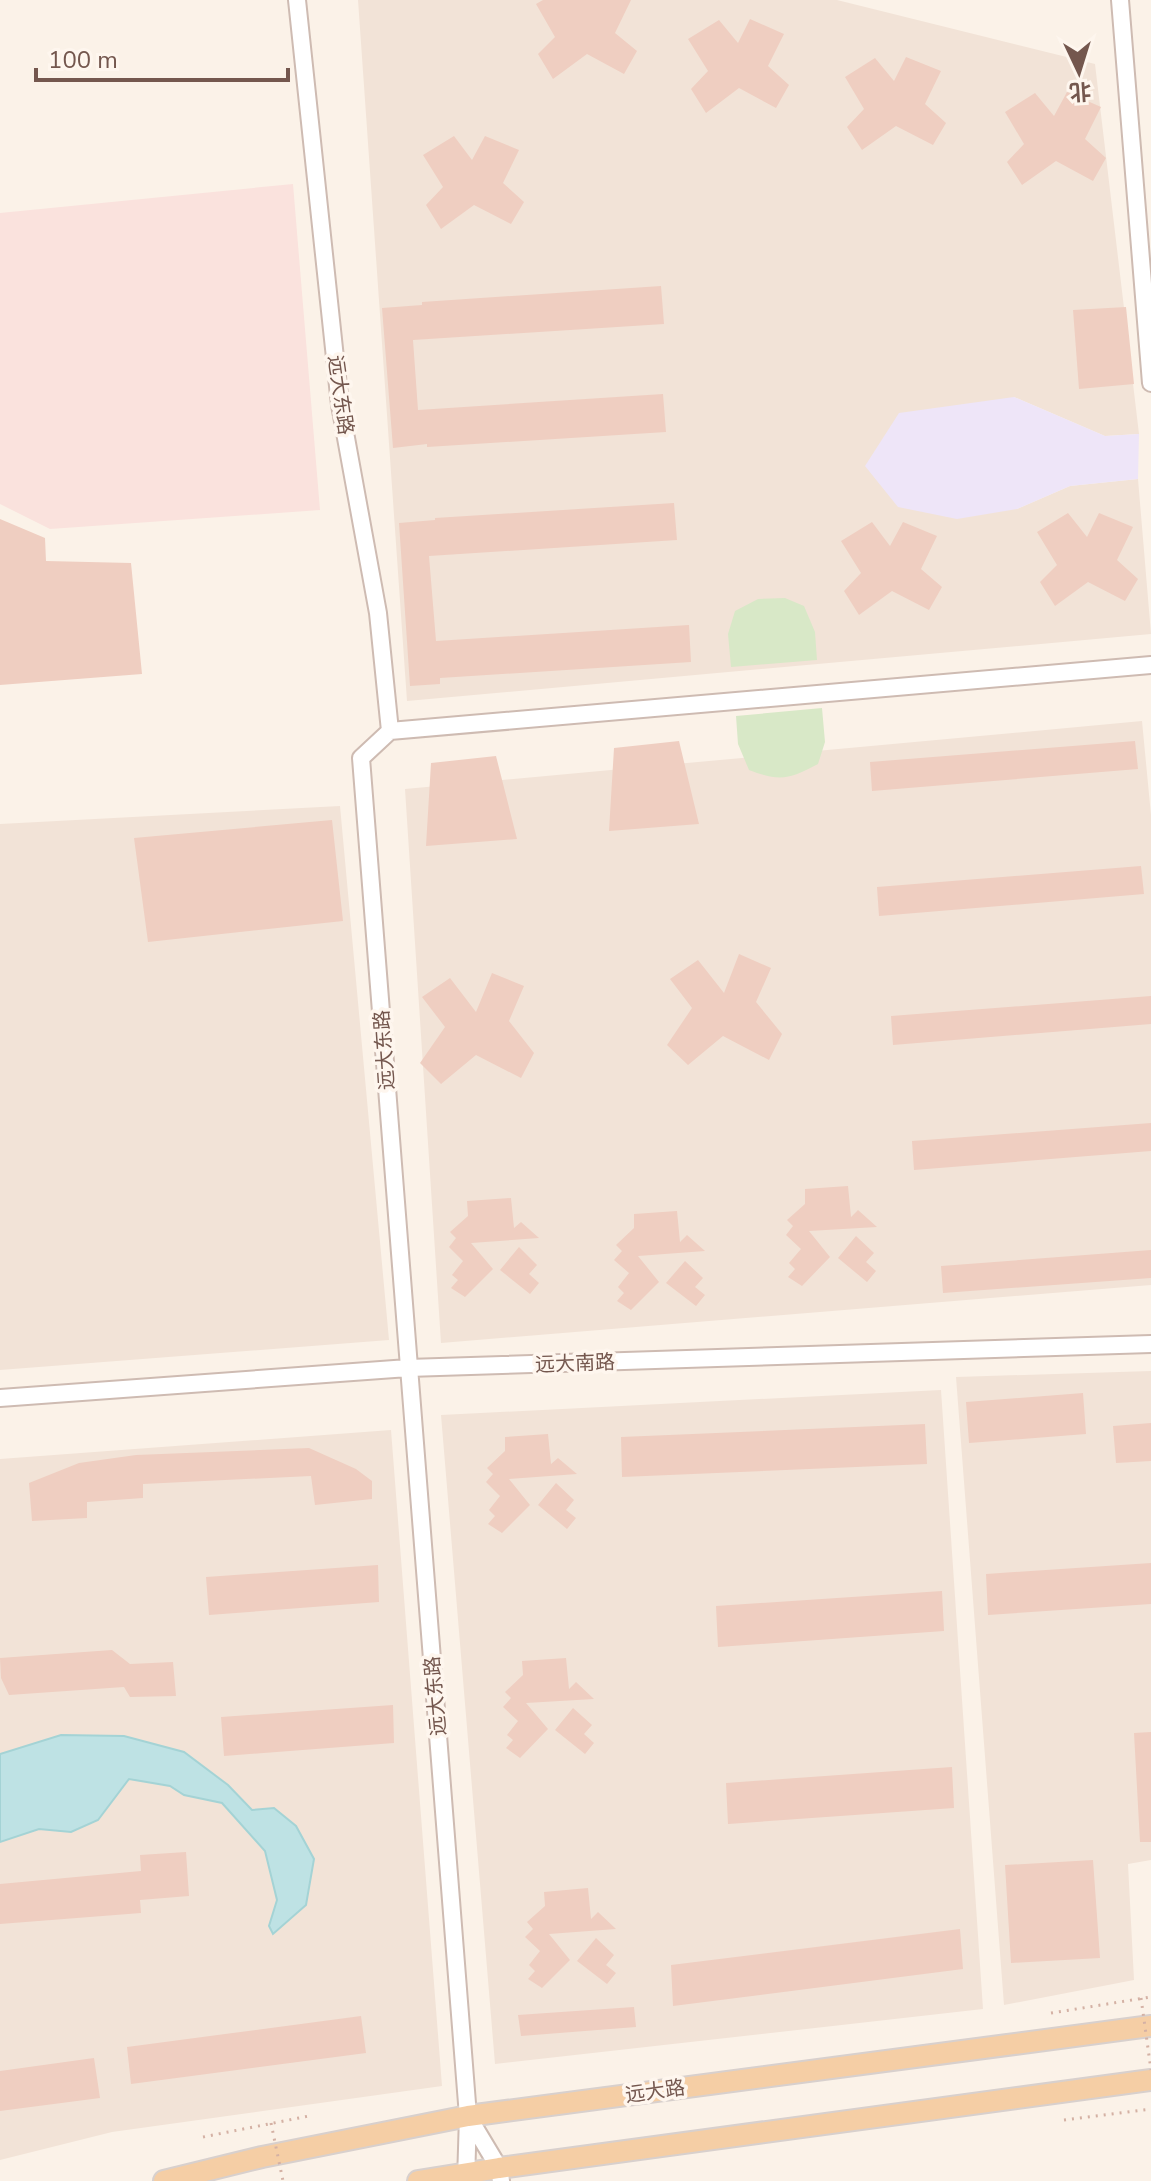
<svg xmlns="http://www.w3.org/2000/svg" width="1151" height="2181" viewBox="0 0 1151 2181" font-family="'Nunito Sans','Noto Sans SC',sans-serif">
<style>
.residential{fill:#f2e3d7}
.commercial{fill:#fae2dd}
.education{fill:#eee5f8}
.green{fill:#d8e8c7}
.water{fill:#bee2e4;stroke:#a4d3d5;stroke-width:2}
.building{fill:#efcec1}
.lines{fill:none;stroke-linecap:round;stroke-linejoin:round}
.minor-casing{stroke:#cebbb2;stroke-width:20}
.major-casing{stroke:#d8d0cd;stroke-width:24}
.path{stroke:#d4b1a4;stroke-width:3;stroke-dasharray:2 6;stroke-linecap:butt}
.minor{stroke:#fff;stroke-width:16}
.major{stroke:#f5cea5;stroke-width:20}
.path-bridge{stroke:#d4b1a4;stroke-width:3;stroke-dasharray:2 6;stroke-linecap:butt}
.labels{text-anchor:middle;stroke-width:7;stroke-linejoin:round;paint-order:stroke}
.street-label{font-size:20px;fill:#74574e;stroke:#fef6ee}
</style>
<rect width="100%" height="100%" fill="#fbf2e8"/>
<path class="residential" d="M358,0H837L1095,64L1139,434L1105,436L1014,397L1017,509L1070,486L1138,479L1151,634L407,701Z
M1142,721L1151,815V1285L441,1343L405,789Z
M340,806L389,1340L0,1370V824Z
M1151,1371V1860L1128,1864L1134,1980L1004,2005L956,1377Z
M941,1390L983,2009L495,2064L441,1415Z
M391,1430L442,2086L112,2132L0,2160V1459Z"/>
<path class="commercial" d="M293,184L320,510L50,529L0,504V213Z"/>
<path class="education" d="M1014,397L1105,436L1139,434L1138,479L1070,486L1017,509L957,519L898,507L865,466L899,413Z"/>
<path class="green" d="M785,598L804,606L815,632L817,660L731,667L728,634L735,611L758,599Z
M822,708L825,742L818,764C790,779 780,782 749,770L738,744L736,716Z"/>
<path class="water" d="M61,1735L124,1736L184,1752L228,1785L252,1810L274,1808L296,1826L314,1859L306,1905L273,1934L269,1926L277,1900L265,1851L222,1803L184,1795L170,1786L129,1779L98,1820L71,1832L39,1829L0,1842V1754Z"/>
<path class="building" d="M543,0H631L615,33L637,51L624,74L587,54L553,79L538,54L555,37L536,4Z
M750,19L784,34L768,66L789,85L776,108L739,88L706,113L691,89L708,71L688,39L719,20L738,43Z
M906,57L941,71L925,104L946,123L933,145L896,126L862,150L847,127L864,109L845,77L875,58L894,81Z
M1067,92L1101,107L1085,139L1106,158L1093,181L1056,161L1022,185L1007,162L1024,144L1005,112L1035,93L1054,116Z
M454,136L472,160L485,136L519,150L503,183L524,202L511,224L474,205L441,229L426,205L443,187L423,155Z
M661,286L664,324L413,340L418,410L663,394L666,432L427,447V444L393,448L382,308L422,305V302Z
M1126,307L1134,384L1079,389L1073,310Z
M674,503L677,540L429,556L436,641L689,625L691,662L440,678V684L410,686L399,523L435,520V518Z
M1068,513L1087,537L1099,513L1133,527L1117,560L1138,579L1125,601L1088,582L1055,606L1040,582L1057,565L1037,532Z
M0,519L45,538L46,561L131,563L142,674L0,685Z
M872,522L890,546L903,522L937,536L921,569L942,587L929,610L892,591L859,615L844,591L861,573L841,541Z
M679,741L699,824L609,831L614,748Z
M1135,741L1138,769L872,791L870,762Z
M496,756L517,839L426,846L431,763Z
M332,820L343,921L148,942L134,838Z
M1141,866L1144,894L879,916L877,887Z
M739,954L771,968L756,1002L782,1034L769,1060L723,1036L688,1065L667,1045L692,1008L670,979L698,960L724,993Z
M492,973L524,986L509,1021L534,1053L521,1078L476,1055L441,1084L420,1063L445,1027L422,997L450,978L476,1012Z
M1151,996V1024L893,1045L891,1016Z
M1151,1123V1151L914,1170L912,1141Z
M848,1186L851,1217L858,1210L877,1227L809,1231L830,1257L802,1286L788,1277L795,1269L789,1263L801,1249L786,1235L793,1226L787,1220L805,1204V1189Z
M511,1198L514,1228L521,1222L539,1238L471,1243L493,1269L465,1297L451,1288L458,1280L452,1275L463,1261L449,1247L456,1238L450,1232L468,1216L467,1201Z
M677,1211L680,1242L687,1235L705,1251L638,1256L659,1282L631,1310L617,1301L624,1293L618,1287L629,1273L614,1260L622,1251L616,1245L634,1228V1214Z
M856,1236L874,1253L866,1262L876,1271L867,1282L838,1258Z
M519,1247L537,1265L529,1274L539,1283L530,1294L500,1270Z
M1151,1250V1278L943,1293L941,1266Z
M685,1261L703,1278L695,1287L705,1295L696,1306L666,1283Z
M1083,1393L1086,1434L969,1443L966,1402Z
M1151,1423V1461L1116,1463L1113,1426Z
M925,1424L927,1464L622,1477L621,1437Z
M548,1434L551,1464L558,1458L577,1474L509,1479L530,1505L502,1533L488,1524L495,1516L489,1510L500,1496L486,1482L493,1474L487,1468L505,1451V1437Z
M309,1448L356,1469L372,1481V1499L315,1505L311,1476L143,1484V1498L87,1502V1518L32,1521L29,1483L79,1463L136,1455Z
M556,1483L574,1500L566,1510L576,1518L567,1529L538,1505Z
M1151,1563V1604L988,1615L986,1574Z
M378,1565L379,1602L209,1615L206,1577Z
M942,1591L944,1631L718,1647L716,1606Z
M112,1650L130,1664L173,1662L176,1696L130,1697L124,1687L9,1695L1,1678L0,1658Z
M566,1658L569,1689L576,1682L594,1699L526,1703L548,1729L520,1758L506,1748L513,1740L507,1735L518,1721L503,1707L511,1698L505,1692L523,1675L522,1661Z
M393,1705L394,1743L224,1756L221,1717Z
M573,1708L592,1725L584,1734L594,1743L585,1754L555,1730Z
M1151,1732V1842H1140L1134,1733Z
M952,1767L954,1808L728,1824L726,1783Z
M186,1852L189,1896L140,1900L141,1913L0,1924V1884L141,1871L140,1855Z
M1093,1860L1100,1958L1011,1963L1005,1865Z
M588,1888L591,1919L598,1912L616,1929L549,1934L570,1960L542,1988L528,1979L535,1971L529,1965L540,1951L525,1937L533,1929L527,1922L545,1906L544,1892Z
M960,1929L963,1969L673,2006L671,1965Z
M596,1938L614,1955L606,1965L616,1973L607,1984L577,1961Z
M634,2007L636,2027L521,2036L518,2015Z
M361,2016L366,2053L131,2084L127,2047Z
M94,2058L100,2098L0,2111V2071Z"/>
<g class="lines">
<g class="minor-casing">
<path id="minor" d="M297,0L340,405L378,613L390,731L361,758L468,2116L466,2181
M1120,0L1151,383
M390,731L1151,665
M0,1398L408,1368L1151,1344
M469,2118L499,2168L501,2181"/>
</g>
<g class="major-casing">
<path id="major" d="M164,2181L262,2157L468,2116L1151,2026
M418,2181L499,2168L1151,2080"/>
</g>
<path class="path" d="M1051,2013L1151,1997
M1064,2120L1151,2109
M203,2137L309,2116"/>
<use href="#minor" class="minor"/>
<use href="#major" class="major"/>
<path class="path-bridge" d="M1141,1998L1151,2070
M271,2123L283,2181"/>
</g>
<g class="labels">
<g class="street-label">
<text transform="translate(341 395) rotate(82)" y="7">远大东路</text>
<text transform="translate(384 1050) rotate(-94)" y="7">远大东路</text>
<text transform="translate(575 1363) rotate(-2)" y="7">远大南路</text>
<text transform="translate(435 1696) rotate(-95)" y="7">远大东路</text>
<text transform="translate(655 2091) rotate(-8)" y="7">远大路</text>
</g>
</g>
<g transform="translate(1079 72) rotate(176)" stroke="#fef6ee" stroke-width="6" paint-order="stroke">
<path d="M0-6L14 30L0 20L-14 30Z" fill="#74574e"/>
<text y="-12" font-size="22" font-weight="bold" text-anchor="middle" fill="#74574e">北</text>
</g>
<path d="M36 68v12h252v-12" fill="none" stroke="#74574e" stroke-width="4"/>
<text x="48" y="68" font-size="24" fill="#74574e" stroke="#fef6ee" stroke-width="6" paint-order="stroke">100 m</text>
</svg>
